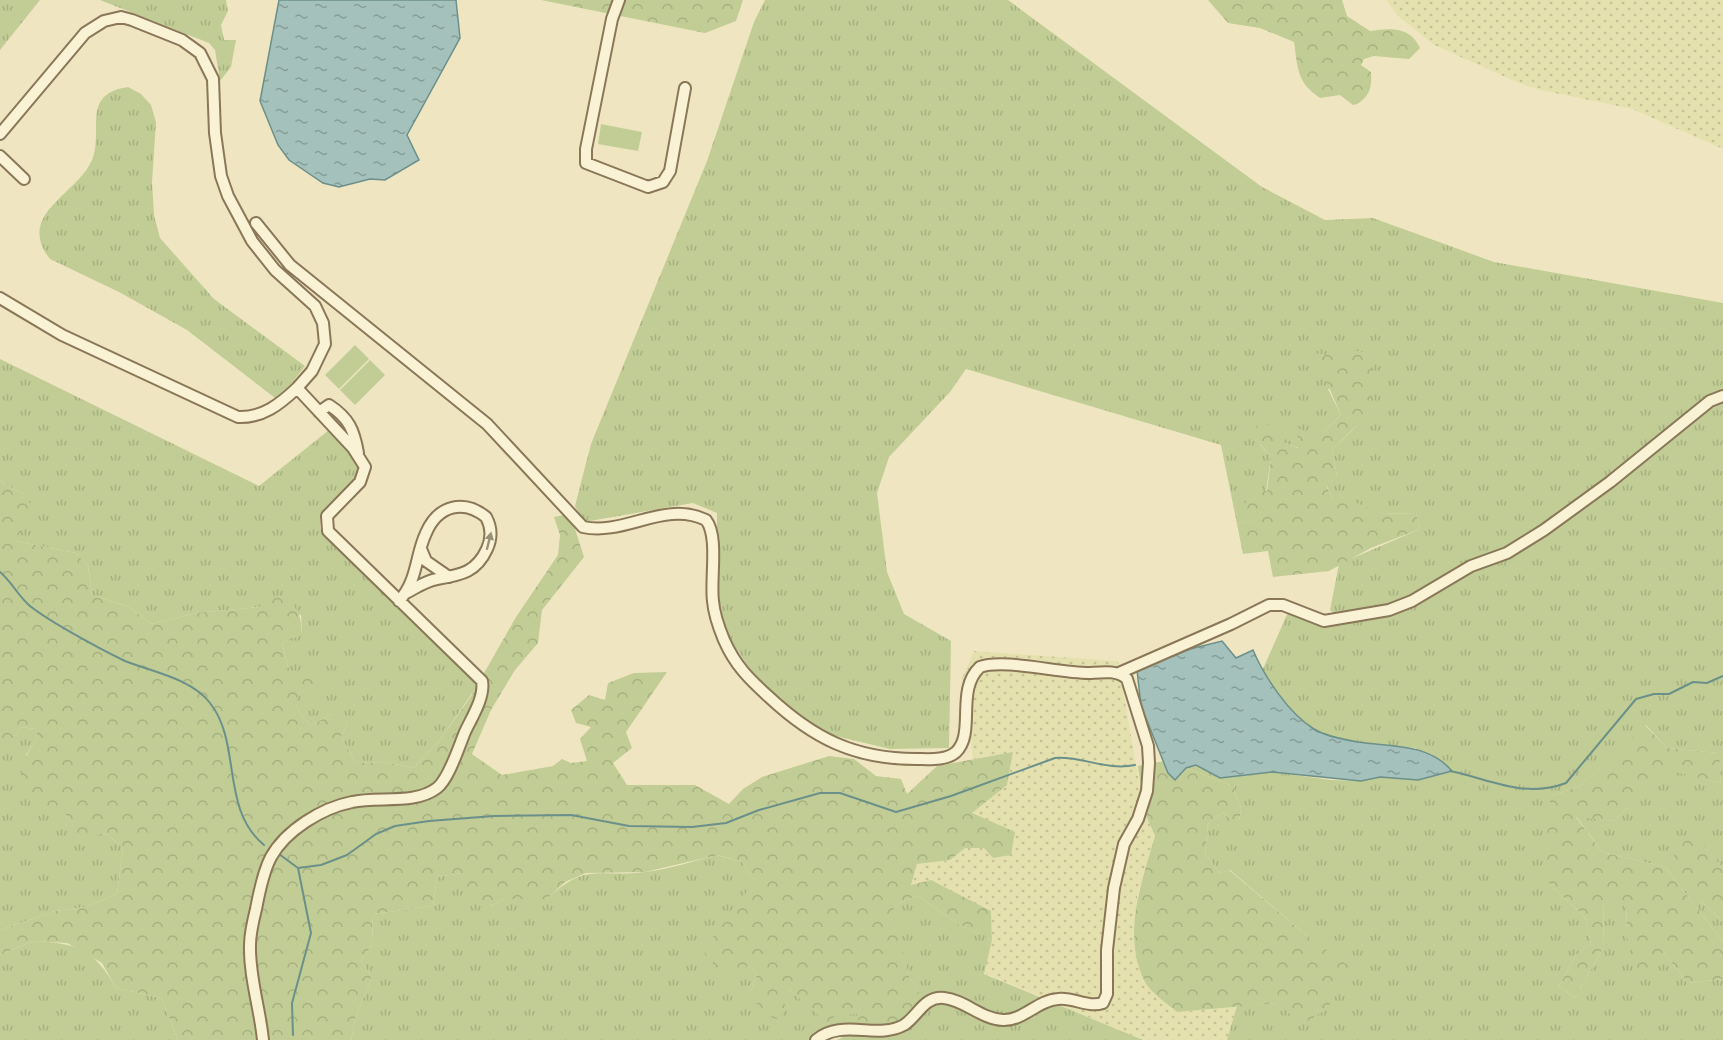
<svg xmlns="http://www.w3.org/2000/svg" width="1723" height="1040" viewBox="0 0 1723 1040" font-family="Literata,serif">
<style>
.farmland{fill:url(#farmland-dots)}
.grass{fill:url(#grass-tufts)}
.forest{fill:url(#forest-crowns)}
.garden{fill:#c1cd95}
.water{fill:url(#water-ripples);stroke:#6b908a;stroke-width:1.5}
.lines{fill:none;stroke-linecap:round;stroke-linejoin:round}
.stream{stroke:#6b908a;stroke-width:2}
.minor-casing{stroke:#897758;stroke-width:14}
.minor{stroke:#faf2d5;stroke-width:10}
.oneway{fill:#999079}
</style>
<defs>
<pattern id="farmland-dots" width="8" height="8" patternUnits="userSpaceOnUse" patternTransform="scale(1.5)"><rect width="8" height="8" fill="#e5e1ae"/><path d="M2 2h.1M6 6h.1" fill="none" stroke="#c5c195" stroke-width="1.8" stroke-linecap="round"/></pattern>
<pattern id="grass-tufts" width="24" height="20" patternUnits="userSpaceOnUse" patternTransform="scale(1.5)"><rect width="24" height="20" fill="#c1cd95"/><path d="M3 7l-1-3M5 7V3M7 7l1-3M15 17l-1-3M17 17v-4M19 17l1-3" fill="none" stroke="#a7b080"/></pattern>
<pattern id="forest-crowns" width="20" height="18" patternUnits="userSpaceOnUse" patternTransform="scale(1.5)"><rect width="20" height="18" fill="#c1cd95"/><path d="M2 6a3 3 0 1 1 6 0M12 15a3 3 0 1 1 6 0" fill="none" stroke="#a7b080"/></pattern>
<pattern id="water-ripples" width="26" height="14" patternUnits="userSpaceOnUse" patternTransform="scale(1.5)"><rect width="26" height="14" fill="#a4c1bb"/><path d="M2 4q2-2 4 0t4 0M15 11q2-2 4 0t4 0" fill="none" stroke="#879d97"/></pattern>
</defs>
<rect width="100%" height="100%" fill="#efe6c1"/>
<path class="farmland" d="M1386,0H1723V149L1632,109L1536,89L1512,80L1434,45L1398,16Z
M974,651L1118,661L1144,811L1155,836L1137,897L1177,1012L1237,1006L1227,1040H1143L984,973L992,940L991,911L911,886L917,864L950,860L965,848H984L972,813L1007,785L1013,753L973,759L962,678Z"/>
<path class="grass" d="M0,0H40L0,50Z
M100,0H226L228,11L221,25L224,40H236L231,67L220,81L215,50L209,43Z
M765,0H1008L1262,187L1325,220L1373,218L1494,262L1723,303V868L1709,853L1702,902L1723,922V942L1665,867L1602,852L1576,816L1614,821L1666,769L1721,783L1718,753L1667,748L1646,725L1580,786L1551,796L1549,884L1585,917L1591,944L1576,955L1559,986L1575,998L1603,948L1604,900L1627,905L1626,933L1657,953H1664L1688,983L1723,979V1040H1227L1237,1006L1278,1003L1353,970L1306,935L1230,870L1220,873L1205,854L1208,824L1223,812L1238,827L1241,809L1233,786L1186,768L1196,765L1220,778L1272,772L1331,780L1361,781L1379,777L1418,780L1416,748C1387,745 1340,744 1314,730C1295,719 1275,688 1262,671L1290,608L1309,617L1340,618L1330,610L1339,564L1420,529L1416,514L1379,513L1332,498L1327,486L1337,475L1332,450C1357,425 1372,417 1370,379L1328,389L1341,415L1325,431L1299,448L1284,443L1260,444L1271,458L1266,491L1249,498L1254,520L1237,524L1221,445L966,369L950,392L889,457L877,493L887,572L904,614L951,641L949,748L890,749L823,733L760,684L725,632L717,586V513L693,503L584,522L575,506L591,444L707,161L754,22Z
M128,87L141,94L151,105L156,122L152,182L154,215L160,238L214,299L305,366L290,385L275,398L187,330L119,292L50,259C15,214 77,195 92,160C104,131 80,94 128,87Z
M0,359L259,486L329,430L358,460L361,471L356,481L320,518V529L479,683L440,740L413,768L386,762L356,763L341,737L347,723L331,714L311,726L297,709L295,698L304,691L288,667L282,643L302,634L301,615L259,607L196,613L151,624L129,607L92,595L88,566L76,553L14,541L23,494L0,481Z
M21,727L36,729L37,738L26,755L31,802L66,815L81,838L105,833L123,847L117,894L86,907L55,911L0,930V750L7,749Z
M717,855L742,862L755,881L749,966L757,974L750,994L790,990C838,1032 867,1011 919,992L910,979L891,911L900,902L918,896L958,924L992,940L984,974L1143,1040H837L857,1030L816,1040H351L356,1016L372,977L361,961L372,945L373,914L433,906L437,877L462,873L491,906L504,899H547C587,861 598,878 645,872C669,869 694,861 717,855Z
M33,941C77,943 94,949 116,988L161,998L178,1040H0V955Z"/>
<path class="forest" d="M541,0H743L736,21L705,33Z
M1208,0H1342L1347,16L1370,31C1390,28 1410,26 1420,48L1409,59L1374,56L1364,59L1361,65L1371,72C1372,87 1370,96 1357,104L1353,105L1340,95L1320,98C1296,82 1298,68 1294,42L1260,28L1228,23Z
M1348,349L1372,354L1371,400L1364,418L1332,450L1337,475L1327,487L1332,498L1344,497L1379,513L1416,514L1420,529L1371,548L1329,571L1273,577L1268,551L1243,554L1237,524L1253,520L1242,508L1249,498L1244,488L1267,491L1271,458L1253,434L1257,425H1274L1284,443L1298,448L1297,428L1314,435L1325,431L1341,415L1314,353L1335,356Z
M0,481L23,494L36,511L14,541L76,553L88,566L92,595L129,607L151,624L196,613L259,607L271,595C296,602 301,610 302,635L282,643L288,667L295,674L312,671L324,682L321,691H304L296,698L297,709L311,726L331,714L341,717L347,723L341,737L356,763L386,762L413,768L440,740L471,696L516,617L558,555L560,535L554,517L564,515L574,526L584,557L542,610L538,643L515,670L491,710L472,754L502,775L553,766L562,759L571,763L587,761L580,739L591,727L576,723L571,710L589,695L605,700L608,683L634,673L667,672L626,732L632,748L613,763L627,785H695L729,804L743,789L762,777L829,756L854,759L876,776L901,779L907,794L937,766L1013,752L1007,785L972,813L1015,832L1011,855L993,858L984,848H965L950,860L917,864L911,885L931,880L991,911L992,940L958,924L918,896L900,902L892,911L910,979L919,992L911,1008L893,1024L859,1023L857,1014L835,1016L827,1023L790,990L777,994L786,1006L779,1020L765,1015L750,994L757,974L749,966L720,973L703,950L755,881L742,862L718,855L645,872L586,873L565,882L547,899H504L491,906L469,895L462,873L437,877L433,906L373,914L372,945L361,961L372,977L356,1016L351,1040H178L161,998L116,988L102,963L67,943L33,941L0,955V930L55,911L86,907L117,894L123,847L105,833L81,839L66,815L31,803C17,772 19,766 37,738L36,729L21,727L7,750H0Z
M1645,725L1667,748L1719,753L1721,783L1666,770L1614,821L1576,817L1602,852L1665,867L1723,942V979L1688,983L1664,953H1657L1656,975L1635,971L1626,933L1627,906L1604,900L1603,948L1575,998L1559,986L1576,955L1591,944L1585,917L1549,884L1544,843L1551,796L1580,786Z
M1164,761L1168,773L1186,768L1233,786L1241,809L1238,828L1223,812L1208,824L1205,854L1220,873L1229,870L1306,935L1353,969L1327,1009L1301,1025L1278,1003L1177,1012C1167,1003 1149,992 1144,980C1122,934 1142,881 1155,836L1144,811L1138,766Z
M1691,832L1723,868V922L1702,902L1671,860Z"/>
<path class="garden" d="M601,124L642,132L638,151L598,144Z
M355,345L369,359L339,389L325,375Z
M370,360L385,375L355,405L340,390Z"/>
<path class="water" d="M279,0H456L460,38L407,135L419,160L385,180L370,179L339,187L323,183L289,160L278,145L260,101Z
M1222,641L1236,658L1253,650C1264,676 1289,714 1314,729C1325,736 1346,740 1358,742C1392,747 1428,743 1452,771L1418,780L1380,777L1361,781L1272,772L1220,778L1196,765L1186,768L1175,780L1168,773L1141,706L1137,670L1190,649Z"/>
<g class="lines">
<path class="stream" d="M0,572C12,582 18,596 30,606C50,622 102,650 125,661C153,672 192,679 210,703C242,743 220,809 264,845
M1450,771C1490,779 1524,799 1566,783L1636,699L1654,694H1669L1693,682L1707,683L1723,676
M279,854L298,868L321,865L347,855L376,834L395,826L429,821L494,816L571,815L629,826L692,827L726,823L759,810L820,793H840L896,812L951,796L1055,758C1083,756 1106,771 1135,765
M293,1035L292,1003L311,933L298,868"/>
<g class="minor-casing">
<path id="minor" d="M619,0L612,19L586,149V163L648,187L663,182L670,171L685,88
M0,134L85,33L104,21L121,17L132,20L182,40L200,53L213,79L215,133L221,176L228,196L252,241L275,270L315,306L323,323L325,344L312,371L297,388L353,448L365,467L360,482L327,516L328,531L482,681C485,697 472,717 465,732C459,746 449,779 437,788C415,805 378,796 352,802C322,808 286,830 271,857C263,872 259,893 256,909C253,921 250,933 250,945C249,976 260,1009 263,1040
M0,156L24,179
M256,223L290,265L487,424L583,527C625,536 664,500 706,520C719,537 710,579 713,601C714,614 719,628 724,640C735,665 749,679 769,697C813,738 854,759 916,759C928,759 946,761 956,752C976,733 955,690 980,667C1004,658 1062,674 1091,673C1103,672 1118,670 1127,679L1148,746L1149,763L1147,791L1138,819L1124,844L1114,888L1107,950V994L1103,1003C1087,1008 1074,997 1058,999C1038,1000 1023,1021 1003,1020C981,1019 965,1000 944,998C924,996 918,1016 904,1025C877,1040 842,1018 816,1040
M0,298L62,335L238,417C263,418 280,404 297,388
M319,412L329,405C349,418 354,430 358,453
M421,549L426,561L449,577
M399,601C418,580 415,556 426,533C438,505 464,499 486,517C492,528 492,538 487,549C476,573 460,575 437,579C425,581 416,588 406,593
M1119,673L1231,624L1269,605H1283L1324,621L1389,610L1412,601L1471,566L1507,553L1544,530L1610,482L1710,401L1723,396"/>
</g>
<use href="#minor" class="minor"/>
</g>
<defs><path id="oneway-solid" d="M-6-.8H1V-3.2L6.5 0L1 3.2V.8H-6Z" transform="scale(1.5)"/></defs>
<use class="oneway" href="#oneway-solid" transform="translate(489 541) rotate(-76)"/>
</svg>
